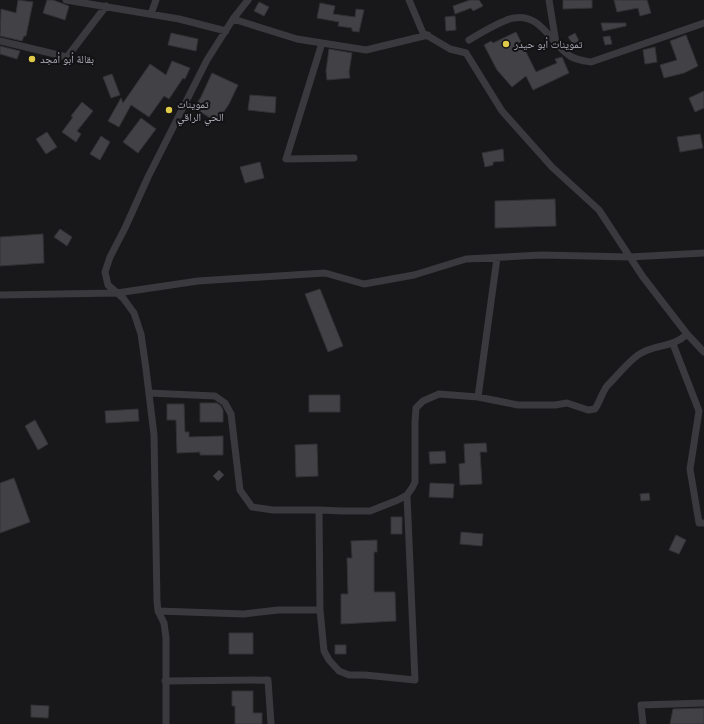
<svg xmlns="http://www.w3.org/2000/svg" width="704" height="724" viewBox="0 0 704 724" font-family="'Nunito Sans','Noto Naskh Arabic',sans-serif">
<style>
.building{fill:#424146;stroke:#323235}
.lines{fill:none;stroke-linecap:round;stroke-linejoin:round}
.street{stroke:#39393e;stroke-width:7}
.poi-dot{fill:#dfca49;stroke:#131214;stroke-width:1.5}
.labels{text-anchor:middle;stroke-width:4;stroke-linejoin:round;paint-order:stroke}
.poi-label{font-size:11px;fill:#abacb8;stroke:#131214;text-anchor:start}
</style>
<rect width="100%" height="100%" fill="#181719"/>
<path class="building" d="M18,0L33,2L26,36H24L22,41L0,36L1,9L16,13Z
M47,0H53L69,6L65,20L43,13Z
M470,0H479L483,6L473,11L471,8L455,14L453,6Z
M563,0H592V8L563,9Z
M614,0H647L651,13L640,16L638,8L617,12Z
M259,2L269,7L264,16L254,11Z
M320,3L335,6L333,14L355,17L356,9L364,10L359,32L352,31V28L338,26L339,22L317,18Z
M455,16L456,30L446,31L445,17Z
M601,23H626V26L603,31Z
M516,32L536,72L557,63L555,59L562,57L569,73L533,90L526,76L512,87L497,70L484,45L491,41L493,43Z
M171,33L198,39L196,51L168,45Z
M575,33L579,41L573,44L568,37Z
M686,35L698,66L684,73L664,78L660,65L677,60L670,41Z
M610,36L612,44L605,45L603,37Z
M0,46L20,51L17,59L0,54Z
M655,47L657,62L645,64L643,50Z
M329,49L352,53L349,72L350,78L327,80L326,71Z
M172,61L190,68L185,79L183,78L169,99L164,96L149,117L131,105L119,127L108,121L121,98L123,103L150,64L166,75Z
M212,73L238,85L229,104L217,122L194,108L201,97Z
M112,74L120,95L111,98L103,77Z
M704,91V108L695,112L689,98Z
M250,95L276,97L275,113L248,110Z
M82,102L93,111L77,131L81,134L76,142L62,132L73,117L71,116Z
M141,118L156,129L138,153L123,142Z
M47,132L57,147L46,154L36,139Z
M700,134L703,148L680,152L677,137Z
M101,136L110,142L100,160L90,154Z
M503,149L504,161L493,162V165L485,167L482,153Z
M260,162L264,178L245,183L240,167Z
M555,199L556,226L495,228V201Z
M60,229L72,237L67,246L54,237Z
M43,234L44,263L0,266V237Z
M320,289L343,346L328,352L305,294Z
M309,395H340V412H309Z
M200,403H217L221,406L223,410V422H200Z
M167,404H184L185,432H189V437L223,436V455H200V452L177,453L176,420H167Z
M138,409L139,421L106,423L105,411Z
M35,420L48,444L38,450L25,426Z
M486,443L487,452H480L482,484L460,485L459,464L465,463L464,444Z
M317,444L318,476L296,477L295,445Z
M445,451L446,463L430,464L429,452Z
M219,470L224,475L218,481L213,476Z
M14,478L30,522L0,533V483Z
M430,483L454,484L453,498L429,497Z
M649,493L650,500L641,501L640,494Z
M391,517H402V534H391Z
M461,532L483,534L482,546L460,544Z
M676,535L686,540L679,554L669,550Z
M377,540V552H374V592H395L396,621L341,624V594H348L347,558H352L351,541Z
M229,633H253V654H229Z
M335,645H346V654H335Z
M232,691H253V713H262V724H235V706H232Z
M31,705L49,706L48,718L31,717Z
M704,708V724H670L673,709Z"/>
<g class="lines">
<path class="street" d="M66,0L179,19L226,31
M409,0L423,33L450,49L466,53L502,111L552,167L599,210L643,277L687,334L704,352
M549,0L556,43
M151,14L156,0
M233,19L297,39L366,50L428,35
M469,40C479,34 504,19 514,18C541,13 551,44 570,56C576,60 584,61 591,62L704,23
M0,41L67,57L106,6
M322,43L286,159L354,158
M0,295L117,293L198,281L325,273L364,284L414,275L466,259L541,255L630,257L704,253
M673,344L699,411L690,469L699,523H704
M149,393L215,396L225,403L231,414L240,490L252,507L273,510H319L343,511H370L398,500L407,495L412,488L415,482V422L416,408L423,401L439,394L478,397L518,405H555L567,403L588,410L595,409C600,401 602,393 607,386C617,376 627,363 638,355C655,343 672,349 687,334
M478,397L497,258
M319,510L320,610L324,651L329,660L339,671L349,675H365L415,680L407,495
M158,611L244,614L278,610H320
M165,681L268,680L271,724
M166,724V638L164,623L158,611L157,601L154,435L146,369L141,334L134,313L123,298L108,285L105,272L110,257L125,228L148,177L207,60L233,19L248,0
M643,724L641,705L704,703"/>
</g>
<g class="poi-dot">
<circle cx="506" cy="44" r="4"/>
<circle cx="32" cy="59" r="4"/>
<circle cx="169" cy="110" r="4"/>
</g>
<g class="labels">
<g class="poi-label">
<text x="514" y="48">تموينات أبو حيدر</text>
<text x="40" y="63">بقالة أبو أمجد</text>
<text x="177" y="108">تموينات<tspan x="177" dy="13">الحي الراقي</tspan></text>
</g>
</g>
</svg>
